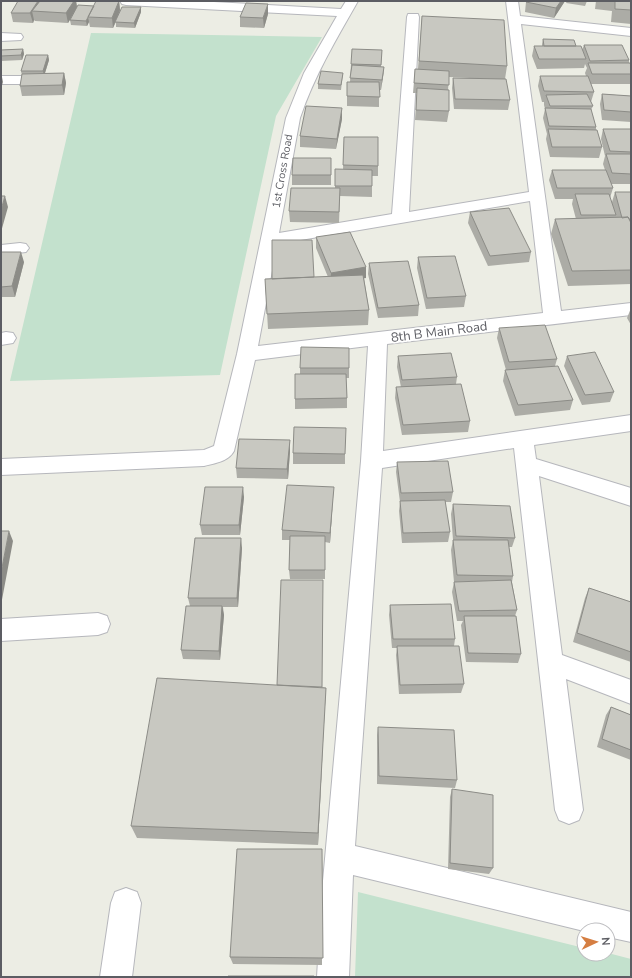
<svg xmlns="http://www.w3.org/2000/svg" width="632" height="978" viewBox="0 0 632 978" font-family="'Nunito Sans',sans-serif">
<style>
.green{fill:#c3e1cd}
.lines{fill:none;stroke-linecap:round;stroke-linejoin:round}
.minor-casing{stroke:#b6b7bc;stroke-width:2}
.minor{fill:#fff;fill-rule:evenodd}
.wall{fill:#acaca6}
.shaded-wall{fill:#8c8c87}
.building{fill:#c8c8c1;stroke:#8c8c87}
.labels{text-anchor:middle;stroke-width:3.5;stroke-linejoin:round;paint-order:stroke}
.far-street-label{font-size:11px;fill:#5c5d63;stroke:#fff}
.street-label{font-size:13px;fill:#5c5d63;stroke:#fff}
</style>
<rect width="100%" height="100%" fill="#ecede4"/>
<path class="green" d="M91,33L322,37L276,116L220,375L10,381Z
M358,892L584,948V954L608,953L631,959V977H355Z"/>
<g class="lines">
<g class="minor-casing">
<path id="minor" d="M120,1H195L341,9L346,1H358C337,38 314,76 300,118L279,233L392,214L407,17L408,14H418L419,17L409,212L529,192L506,1H518L520,16L631,28V36L521,24L561,311L631,303V315L387,344L383,451L631,415V431L534,445L536,459L631,488V506L539,476L562,655L631,680V704L566,679L583,810L579,820L569,824L559,820L555,810L514,448L382,468L355,846L631,912V942L608,937V930L584,931L353,875L349,977H317L322,892L361,461L368,346L255,360L234,451C228,462 215,463 204,466L1,475V459L204,450L214,446L237,354L286,118L304,73L337,16L126,5L122,4ZM530,201L543,313L258,346L277,244Z
M1,33L21,34L23,37L21,40L1,41Z
M1,76H52L57,77L59,80L57,83L52,84H1Z
M20,243L26,244L29,248L26,252L1,255V245Z
M6,332L13,333L16,338L13,343L1,345V333Z
M98,613L107,616L110,624L107,632L98,635L1,641V619Z
M126,888L137,892L141,903L132,977H100L111,903L115,892Z"/>
</g>
<use href="#minor" class="minor"/>
</g>
<path class="wall" d="M76,1L77,7L94,6L119,1L120,10L141,12L135,28L116,27V22L113,28L90,27L89,22L87,26L71,25L70,20L68,23L35,21L34,20L33,23L13,22L11,13Z
M527,1H565L554,18L525,12L526,2Z
M567,1H587L585,6L566,3Z
M596,1H631V24L611,22L612,11L595,9Z
M268,14L264,28L240,27V17Z
M422,16L507,66L505,79L510,100L508,110L454,109L452,88L453,78H470L449,77L448,90L449,111L447,122L415,120L417,93H413L415,69H418Z
M543,39L576,46L582,50L584,45L629,60V63L631,66V84H591L594,92L591,102L593,106L591,110L596,127V130L602,147L599,158L550,157L546,139L547,134L543,118L545,109L544,105V102H542L538,86L540,76H586L585,73L587,68L585,64L584,68L537,69L532,56L534,46H542V44Z
M23,49L24,54L22,60L1,61V50Z
M382,50L381,67H384L383,77L381,90H379V107L347,106V82H350L351,64Z
M48,55L49,60L45,73H64L66,83L64,95L22,96L20,86L22,76L21,71Z
M343,73L341,90L318,89V84Z
M602,94L631,96V122L602,120L600,104Z
M342,119L336,149L300,147V136Z
M603,129H631V184H611L613,188L610,198L612,202L615,192H631V284L568,286L551,234L555,219H576L572,204L573,199H555L549,180L552,170H605L603,164L605,156L601,139Z
M344,137L378,166V176H372V197L340,196L339,223L290,222L289,211L335,188V169L343,170Z
M292,175H331V185H292Z
M470,212L531,252L529,262L488,266L468,223Z
M316,237L366,267V278H364L369,310L368,325L268,329L265,279L328,277L316,248Z
M1,252L24,262L15,297H1Z
M418,257L466,296L464,307L426,309L417,268Z
M369,263L419,305L418,316L378,318L368,274Z
M631,308V325L627,318Z
M499,328L557,359L555,366L573,400L570,410L515,416L503,381L505,370H506L497,338Z
M398,356L457,377L456,384L470,421L468,432L402,435L395,398L396,387H401L397,367Z
M567,356L614,392L610,402L582,405L564,366Z
M300,368H349V378H346L347,398V408L295,409V399L300,374Z
M290,440V451L288,479L237,478L236,468Z
M293,453L345,454V464H293Z
M397,462L453,492L451,502H445L450,532L448,542L402,543L399,511L400,502L396,472Z
M244,497L240,535H202L200,525Z
M333,498L330,543L325,542V579H290L289,570L290,540H282V530Z
M453,504L515,538L512,547H509L513,576L512,582L517,610L515,616L521,654L518,663L466,662L461,625L463,621H457L452,592L454,582L451,550L453,540L451,514Z
M242,548L238,607H223L224,615L220,660L183,659L181,650L190,606L188,598Z
M589,588L631,602V662L573,642L585,598Z
M390,605L455,639L454,646L464,684L461,693L399,694L396,655L397,648H392L389,615Z
M322,687L326,688L325,702L318,845L137,838L131,826Z
M611,707L631,715V760L597,747L606,715Z
M378,727L457,780L455,788L377,784V735Z
M452,789L493,868L489,874L448,869L450,797Z
M322,849V965L233,964L230,957Z"/>
<path class="shaded-wall" d="M38,1H44L32,11L34,20L33,23L30,13Z
M74,1H76L77,7L68,23L66,13Z
M119,1L120,10L113,28L112,18Z
M561,1H565L554,18L556,8Z
M268,4V14L264,28L263,18Z
M95,6L88,17L89,22L87,26L86,21Z
M141,7V12L135,28L134,23Z
M23,49L24,54L22,60L21,55Z
M48,55L49,60L44,76L43,71Z
M384,67L383,77L381,90L382,80Z
M64,73L66,83L64,95L62,85Z
M2,77L3,82L1,89V80Z
M342,108V119L336,149L337,139Z
M5,196L8,207L1,232V210Z
M21,252L24,262L15,297L12,286Z
M366,267V278L330,284L331,273Z
M290,440V451L288,479L287,469Z
M243,487L244,497L240,535L239,525Z
M334,487L333,498L330,543V533Z
M9,531L13,541L1,605V573Z
M241,538L242,548L238,607L237,598Z
M222,606L224,615L220,660L219,651Z
M326,688L325,702L318,845V833Z"/>
<path class="building" d="M18,1H38L30,13H11Z
M40,1H74L66,13L32,11Z
M96,1H119L112,18L88,17Z
M527,1H561L556,8L526,2Z
M615,1H631V10L615,9Z
M246,3L268,4L263,18L240,17Z
M78,5L94,6L86,21L70,20Z
M122,7H141L134,23L115,22Z
M422,16L504,20L507,66L419,61Z
M543,39L574,40L576,46H544Z
M584,45H622L629,60L590,61Z
M534,46H581L586,59H539Z
M23,49L21,55L1,56V50Z
M352,49L382,50L381,65L351,64Z
M26,55H48L43,71H21Z
M588,63H630L631,66V74H592Z
M352,65L384,67L382,80L350,78Z
M415,69L449,71V85L414,83Z
M321,71L343,73L341,85L318,84Z
M64,73L62,85L20,86L22,74Z
M540,76H588L594,92L544,91Z
M453,78L506,79L510,100L455,99Z
M347,82H379L380,97L347,96Z
M417,88L449,90V111L416,110Z
M587,94L593,106H550L546,95Z
M602,94L631,96V112L604,110Z
M306,106L342,108L337,139L300,136Z
M545,108L591,109L596,127L549,126Z
M548,129L597,130L602,147H552Z
M603,129H631V152L610,151Z
M344,137H378V166L343,165Z
M606,154H631V174L612,173Z
M293,158H331V175H292Z
M335,169L372,170V186H335Z
M552,170H606L613,188H557Z
M291,188H340L339,212L289,211Z
M615,192H631V220H630L628,217L622,218Z
M575,194H609L616,215H581Z
M1,196H5L1,210Z
M509,208L531,252L490,256L470,212Z
M628,217L631,223V270L572,271L555,219Z
M350,232L366,267L331,273L316,237Z
M272,240H312L314,277L272,279Z
M1,252H21L12,286L1,287Z
M455,256L466,296L427,298L418,257Z
M408,261L419,305L378,308L369,263Z
M363,275L369,310L267,314L265,279Z
M545,325L557,359L509,362L499,328Z
M301,347L349,348V368H300Z
M595,352L614,392L585,395L567,356Z
M451,353L457,377L402,380L398,356Z
M558,366L573,400L518,405L505,370Z
M295,374H346L347,398L295,399Z
M461,384L470,421L403,425L396,387Z
M294,427L346,428L345,454L293,453Z
M239,439L290,440L287,469L236,468Z
M448,461L453,492L401,493L397,462Z
M287,485L334,487L330,533L282,530Z
M205,487H243L239,525H200Z
M445,500L450,532L403,533L400,501Z
M453,504L510,506L515,538L456,536Z
M1,531H9L1,573Z
M290,536H325V570H289Z
M195,538H241L237,598H188Z
M453,540H508L513,576L457,575Z
M281,580H323L322,687L277,685Z
M511,580L517,610L459,611L454,582Z
M589,588L631,602V652L577,633Z
M451,604L455,639H393L390,605Z
M186,606H222L219,651L181,650Z
M464,616H516L521,654L468,653Z
M397,646H459L464,684L400,685Z
M157,678L326,688L318,833L131,826Z
M611,707L631,715V750L602,739Z
M378,727L454,730L457,780L379,776Z
M452,789L493,795V868L450,863Z
M237,849H322L323,958L230,957Z
M228,976H314V977H228Z"/>
<g class="labels">
<g class="far-street-label">
<text transform="translate(282 171) rotate(-80)" y="4">1st Cross Road</text>
</g>
<g class="street-label">
<text transform="translate(439 331) rotate(-7)" y="5">8th B Main Road</text>
</g>
</g>
<rect width="632" height="978" fill="none" stroke="#5c5d63" stroke-width="4"/>
<g transform="translate(596 942) rotate(86)"><circle r="19" fill="#ffffff" stroke="#bebec1"/>
<path d="M0-3L7 15L0 10L-7 15Z" fill="#d57e42"/>
<text y="-6" font-size="11" font-weight="bold" text-anchor="middle" fill="#5c5d63">N</text>
</g>
</svg>
